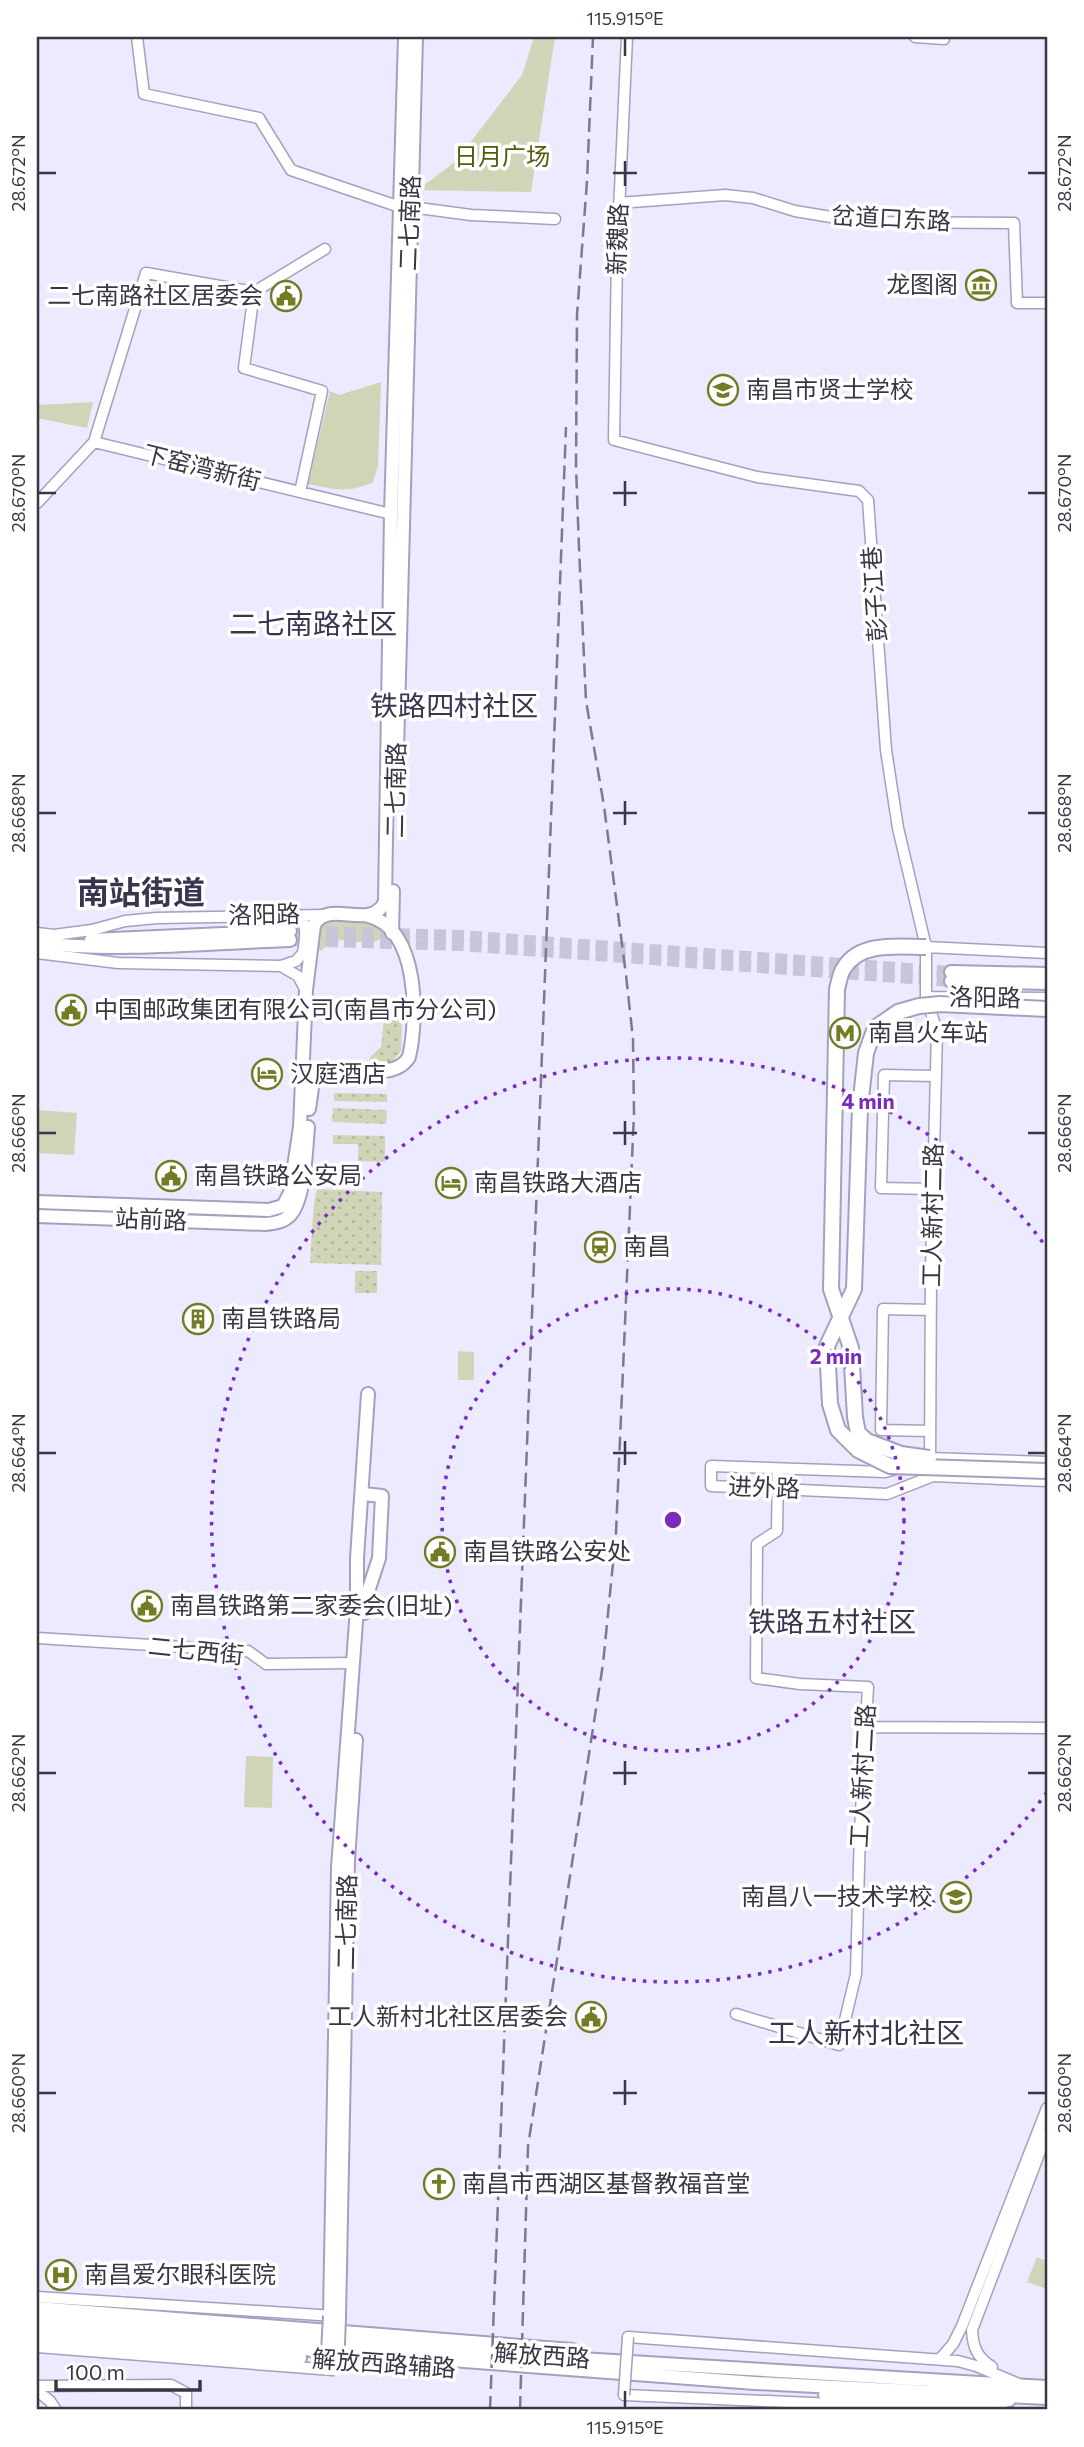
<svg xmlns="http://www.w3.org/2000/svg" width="1084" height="2447" viewBox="0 0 1084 2447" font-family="Commissioner,'Noto Sans SC',sans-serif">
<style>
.grass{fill:url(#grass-dots)}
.green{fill:#d1d5b8}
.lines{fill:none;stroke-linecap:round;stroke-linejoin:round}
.major-tunnel{stroke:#c7c6d9;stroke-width:12;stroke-dasharray:12 6;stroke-linecap:butt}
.minor-casing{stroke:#a3a1bf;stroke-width:13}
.major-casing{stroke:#a3a1bf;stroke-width:16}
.minor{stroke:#fff;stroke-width:10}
.major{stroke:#fff;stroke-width:12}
.rail{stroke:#7b7a8a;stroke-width:2.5;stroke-dasharray:14 7;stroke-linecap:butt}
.minor-bridge-casing{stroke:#a3a1bf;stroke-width:13;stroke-linecap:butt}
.major-bridge-casing{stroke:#a3a1bf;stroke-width:16;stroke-linecap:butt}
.highway-bridge-casing{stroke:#a3a1bf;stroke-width:18;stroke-linecap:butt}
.minor-bridge{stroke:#fff;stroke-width:10}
.major-bridge{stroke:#fff;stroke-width:12}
.highway-bridge{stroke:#fff;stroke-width:14}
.ticks{fill:none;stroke:#383744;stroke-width:2.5}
.ring{fill:none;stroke:#7b2cbf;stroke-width:3.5;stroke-dasharray:3.5 7}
.labels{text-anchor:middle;stroke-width:7;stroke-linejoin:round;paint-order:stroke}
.park-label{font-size:24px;fill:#555b0d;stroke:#fff}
.street-label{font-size:24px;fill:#383744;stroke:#fff}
.poi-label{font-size:24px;fill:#383744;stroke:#fff;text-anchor:start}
.quarter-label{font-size:28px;fill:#38354f;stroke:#fff}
.district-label{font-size:32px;font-weight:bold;fill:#38354f;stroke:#fff}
.centre{fill:#7b2cbf;stroke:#fff;stroke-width:3.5}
.ring-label{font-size:21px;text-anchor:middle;font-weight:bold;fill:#7b2cbf;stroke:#fff;stroke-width:7;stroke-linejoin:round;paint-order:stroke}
.neatline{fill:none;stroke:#383744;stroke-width:2.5}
.ticks-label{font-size:18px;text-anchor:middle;fill:#383744}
</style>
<defs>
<pattern id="grass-dots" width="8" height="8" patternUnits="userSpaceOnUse" patternTransform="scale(1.75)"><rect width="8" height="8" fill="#d1d5b8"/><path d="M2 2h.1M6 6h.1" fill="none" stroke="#b4b79f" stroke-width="1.8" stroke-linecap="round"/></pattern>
</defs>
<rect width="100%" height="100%" fill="#ebeafe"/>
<path class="grass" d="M392,1014L402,1018L401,1051L392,1062H369L370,1057L381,1047L384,1019Z
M333,1073L386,1074V1081H333Z
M334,1093L387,1094V1102L334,1101Z
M333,1108L387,1110L386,1124L332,1122Z
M333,1135L385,1136V1162L358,1161V1144H333Z
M317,1189L382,1192L381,1265L310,1263L314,1202Z
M355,1271H377V1293H355Z"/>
<path class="green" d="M534,37H555L531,192L418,190L456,161L522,75Z
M381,382L378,466L373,482C348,494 334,489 308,484L330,391L339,395Z
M93,402L87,428L37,418V405Z
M338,921L372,922L381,926C387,952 355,940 342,940C333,941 328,945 321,951L316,949V931L326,923Z
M37,1110L77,1113L74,1155L37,1153Z
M458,1351L474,1352V1380H458Z
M246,1756L273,1757L272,1808L244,1807Z
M1037,2257L1047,2261V2289L1027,2282Z"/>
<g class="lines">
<path class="major-tunnel" d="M290,931L460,936L951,972
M290,940L460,945L951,981"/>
<g class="minor-casing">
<path id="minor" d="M137,37L144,94L259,118L291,170L400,207H411L471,215L555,219
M627,37L617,255L614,440L757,477L859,491L868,500L886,750L898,828L926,947
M915,37L944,39
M619,203L725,195L753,198L795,211L861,222L1014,223L1017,303H1047
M254,292L244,368L322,391L300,492
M94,442L146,273L254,292L325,249
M37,503L94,442L391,514
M37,933L54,935L92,930L125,921L157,918L325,915
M37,953L118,963L281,966L298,976L305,989
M1047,953L926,947V997L1047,998
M281,966L296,961L303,953C305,940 309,922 297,914
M926,997L937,1031L931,1271L930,1462
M933,1189L881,1188L884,1075L936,1076
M930,1431L881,1430L883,1309L931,1310
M923,1460L929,1458L1047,1462
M896,1469L885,1472L711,1466V1486L887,1494L933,1476L1047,1481
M37,1638L248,1651L266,1664L353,1663
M865,1727L1047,1728
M736,2014L839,2045L856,1974L860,1831L868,1687L800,1684L756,1678L757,1544L777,1531L778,1470
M37,2297L335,2316
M628,2337L958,2361L976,2366L1019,2384
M37,2347L333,2370
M940,2359L953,2344L962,2326L1047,2108
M992,2367C977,2357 973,2348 972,2330L1047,2133
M37,2386L171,2385L186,2393V2410
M37,2391L50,2401L56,2410
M624,2395L812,2403L914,2410"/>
</g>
<g class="major-casing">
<path id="major" d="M397,751L416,37
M392,933L393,891
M91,940L290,931
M37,943C121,952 205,943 290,940
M951,972L1047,974
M951,981L1047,983
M309,1109L313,1081L320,1072C345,1065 394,1083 409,1057C418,1018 419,928 368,916
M37,1202L269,1210L283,1206L290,1193L300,1127L306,990L314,925C329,898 370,932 385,902L391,514L405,37
M37,1216L265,1224C275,1223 284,1222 291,1214C305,1197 306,1149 308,1127
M363,1494L382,1496L379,1558L364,1604V1613
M37,2308L572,2350
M330,2316L338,1868L357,1608V1558L368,1394
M37,2317L547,2357L1047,2387
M339,2317L348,1860L356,1740
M37,2329L755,2383L1047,2398
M37,2339L300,2358
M825,2395L982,2406L1009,2400"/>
</g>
<use href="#minor" class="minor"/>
<use href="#major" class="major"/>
<path class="rail" d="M490,2410L566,427
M520,2410L528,2146L603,1664L616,1533L634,1113L633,1039L626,975L604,806L586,701L579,548L576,467L577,315L587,181L593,37"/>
<g class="minor-bridge-casing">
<path id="minor-bridge" d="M624,2395L628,2337"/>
</g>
<g class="major-bridge-casing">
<path id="major-bridge" d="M327,2369L330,2316
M337,2370L339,2317"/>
</g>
<g class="highway-bridge-casing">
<path id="highway-bridge" d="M926,947C900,947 860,941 844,968C840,973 839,982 837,989L831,1289L851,1348L855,1417L858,1433L867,1441L901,1454L929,1458
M1047,1009L940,1004L919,1006L898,1012L875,1028L866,1053L860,1107L854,1289L827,1346L830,1404L838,1430L858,1450L890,1466L1047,1471"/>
</g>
<use href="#minor-bridge" class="minor-bridge"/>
<use href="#major-bridge" class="major-bridge"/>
<use href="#highway-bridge" class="highway-bridge"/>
</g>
<path class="ticks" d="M625,38V56M625,161V186M38,173H56M613,173H637M1028,173H1046M625,481V506M38,493H56M613,493H637M1028,493H1046M625,801V825M38,813H56M613,813H637M1028,813H1046M625,1121V1145M38,1133H56M613,1133H637M1028,1133H1046M625,1441V1465M38,1453H56M613,1453H637M1028,1453H1046M625,1761V1785M38,1773H56M613,1773H637M1028,1773H1046M625,2080V2105M38,2093H56M613,2093H637M1028,2093H1046M625,2391V2408"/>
<g class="ring">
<circle cx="673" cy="1520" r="231"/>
<path d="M1047 1792A462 462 0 1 1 1047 1248"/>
</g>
<defs>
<g id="museum-ring" transform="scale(1.575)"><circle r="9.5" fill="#fff" stroke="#747b25" stroke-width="1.5"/><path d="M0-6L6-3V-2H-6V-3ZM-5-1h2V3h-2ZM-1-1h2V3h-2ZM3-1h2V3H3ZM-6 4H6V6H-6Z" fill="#747b25"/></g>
<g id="civic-ring" transform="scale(1.575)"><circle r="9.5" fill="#fff" stroke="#747b25" stroke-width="1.5"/><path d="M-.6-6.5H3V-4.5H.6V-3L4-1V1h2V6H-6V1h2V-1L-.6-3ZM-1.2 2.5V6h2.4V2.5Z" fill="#747b25"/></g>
<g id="school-ring" transform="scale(1.575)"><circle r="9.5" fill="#fff" stroke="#747b25" stroke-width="1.5"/><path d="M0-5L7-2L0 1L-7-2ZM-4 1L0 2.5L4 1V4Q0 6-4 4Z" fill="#747b25"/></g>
<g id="metro-ring" transform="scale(1.575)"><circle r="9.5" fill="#fff" stroke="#747b25" stroke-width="1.5"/><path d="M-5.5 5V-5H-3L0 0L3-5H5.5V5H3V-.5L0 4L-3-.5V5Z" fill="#747b25"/></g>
<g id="hotel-ring" transform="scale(1.575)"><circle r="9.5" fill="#fff" stroke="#747b25" stroke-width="1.5"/><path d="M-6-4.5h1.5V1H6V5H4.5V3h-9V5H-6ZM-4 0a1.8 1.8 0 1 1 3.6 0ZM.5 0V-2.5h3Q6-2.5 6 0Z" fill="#747b25"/></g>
<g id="station-ring" transform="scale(1.575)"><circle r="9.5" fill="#fff" stroke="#747b25" stroke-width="1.5"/><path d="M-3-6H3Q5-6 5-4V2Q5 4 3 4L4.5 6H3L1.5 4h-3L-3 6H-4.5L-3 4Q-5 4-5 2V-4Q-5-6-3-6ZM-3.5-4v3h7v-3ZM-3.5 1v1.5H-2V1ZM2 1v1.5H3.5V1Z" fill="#747b25"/></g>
<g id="building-ring" transform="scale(1.575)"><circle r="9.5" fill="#fff" stroke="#747b25" stroke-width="1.5"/><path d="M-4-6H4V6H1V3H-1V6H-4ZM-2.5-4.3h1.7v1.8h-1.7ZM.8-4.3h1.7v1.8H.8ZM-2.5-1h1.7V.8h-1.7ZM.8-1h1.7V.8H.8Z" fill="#747b25"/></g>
<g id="church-ring" transform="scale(1.575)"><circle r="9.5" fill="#fff" stroke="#747b25" stroke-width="1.5"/><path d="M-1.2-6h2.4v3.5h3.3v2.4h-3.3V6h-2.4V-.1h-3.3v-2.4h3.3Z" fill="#747b25"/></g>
<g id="hospital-ring" transform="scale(1.575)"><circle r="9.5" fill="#fff" stroke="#747b25" stroke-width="1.5"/><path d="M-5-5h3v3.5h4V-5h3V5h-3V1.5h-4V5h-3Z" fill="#747b25"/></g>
</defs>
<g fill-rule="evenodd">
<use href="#museum-ring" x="981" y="285"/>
<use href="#civic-ring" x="286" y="296"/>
<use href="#school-ring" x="723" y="390"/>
<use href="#civic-ring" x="71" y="1010"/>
<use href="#metro-ring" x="845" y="1033"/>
<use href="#hotel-ring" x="267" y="1074"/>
<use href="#civic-ring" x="171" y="1176"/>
<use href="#hotel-ring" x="451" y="1183"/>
<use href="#station-ring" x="600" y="1247"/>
<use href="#building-ring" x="198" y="1319"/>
<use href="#civic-ring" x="440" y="1552"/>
<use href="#civic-ring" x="147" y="1606"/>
<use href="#school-ring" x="956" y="1897"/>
<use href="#civic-ring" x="591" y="2017"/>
<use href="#church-ring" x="439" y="2184"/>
<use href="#hospital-ring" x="61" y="2275"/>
</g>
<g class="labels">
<g class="park-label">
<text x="502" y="165">日月广场</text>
</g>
<g class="street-label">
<text transform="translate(891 219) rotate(3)" y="8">岔道口东路</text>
<text transform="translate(410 223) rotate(-88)" y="8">二七南路</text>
<text transform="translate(618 239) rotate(-88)" y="8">新魏路</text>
<text transform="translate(202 468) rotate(14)" y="8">下窑湾新街</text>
<text transform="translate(875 594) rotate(-94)" y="8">彭子江巷</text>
<text transform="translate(396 790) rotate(-89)" y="8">二七南路</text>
<text transform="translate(264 915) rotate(-1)" y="8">洛阳路</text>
<text transform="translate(985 998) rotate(1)" y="8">洛阳路</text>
<text transform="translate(933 1215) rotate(-89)" y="8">工人新村二路</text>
<text transform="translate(151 1220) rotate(2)" y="8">站前路</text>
<text transform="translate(764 1488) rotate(2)" y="8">进外路</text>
<text transform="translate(196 1651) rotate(6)" y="8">二七西街</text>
<text transform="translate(863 1776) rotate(-87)" y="8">工人新村二路</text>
<text transform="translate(347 1922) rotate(-89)" y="8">二七南路</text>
<text transform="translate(542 2356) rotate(4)" y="8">解放西路</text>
<text transform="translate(384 2364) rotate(4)" y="8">解放西路辅路</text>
</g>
<g class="poi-label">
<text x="958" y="293" text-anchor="end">龙图阁</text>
<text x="263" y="304" text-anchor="end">二七南路社区居委会</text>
<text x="746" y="398">南昌市贤士学校</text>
<text x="94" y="1018">中国邮政集团有限公司(南昌市分公司)</text>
<text x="868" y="1041">南昌火车站</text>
<text x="290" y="1082">汉庭酒店</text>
<text x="194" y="1184">南昌铁路公安局</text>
<text x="474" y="1191">南昌铁路大酒店</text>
<text x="623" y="1255">南昌</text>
<text x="221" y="1327">南昌铁路局</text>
<text x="463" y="1560">南昌铁路公安处</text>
<text x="170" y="1614">南昌铁路第二家委会(旧址)</text>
<text x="933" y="1905" text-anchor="end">南昌八一技术学校</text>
<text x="568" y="2025" text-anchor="end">工人新村北社区居委会</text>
<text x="462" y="2192">南昌市西湖区基督教福音堂</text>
<text x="84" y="2283">南昌爱尔眼科医院</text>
</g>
<g class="quarter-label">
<text x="313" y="634">二七南路社区</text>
<text x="454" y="716">铁路四村社区</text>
<text x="832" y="1632">铁路五村社区</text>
<text x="866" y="2043">工人新村北社区</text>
</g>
<g class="district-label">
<text x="141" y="904">南站街道</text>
</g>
</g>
<circle cx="673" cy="1520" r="10" class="centre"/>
<g class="ring-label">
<text x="868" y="1109">4 min</text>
<text x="836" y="1364">2 min</text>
</g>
<rect width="1084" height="2447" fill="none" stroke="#ffffff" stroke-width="77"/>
<path d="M56 2380v10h144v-10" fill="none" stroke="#383744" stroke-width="3.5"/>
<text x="66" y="2380" font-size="21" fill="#383744" stroke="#ffffff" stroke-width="5" paint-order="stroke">100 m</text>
<rect x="38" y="38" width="1008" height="2370" class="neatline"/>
<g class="ticks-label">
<text x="625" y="25">115.915°E</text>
<text transform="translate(19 173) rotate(-90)" y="6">28.672°N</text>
<text transform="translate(1065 173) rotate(-90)" y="6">28.672°N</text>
<text transform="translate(19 493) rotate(-90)" y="6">28.670°N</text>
<text transform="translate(1065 493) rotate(-90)" y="6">28.670°N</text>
<text transform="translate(19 813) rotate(-90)" y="6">28.668°N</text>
<text transform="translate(1065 813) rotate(-90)" y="6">28.668°N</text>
<text transform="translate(19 1133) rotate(-90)" y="6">28.666°N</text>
<text transform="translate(1065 1133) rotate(-90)" y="6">28.666°N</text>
<text transform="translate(19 1453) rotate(-90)" y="6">28.664°N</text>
<text transform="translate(1065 1453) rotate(-90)" y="6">28.664°N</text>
<text transform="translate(19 1773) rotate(-90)" y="6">28.662°N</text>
<text transform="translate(1065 1773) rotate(-90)" y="6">28.662°N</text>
<text transform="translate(19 2093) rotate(-90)" y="6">28.660°N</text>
<text transform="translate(1065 2093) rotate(-90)" y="6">28.660°N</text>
<text x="625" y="2434">115.915°E</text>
</g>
</svg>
